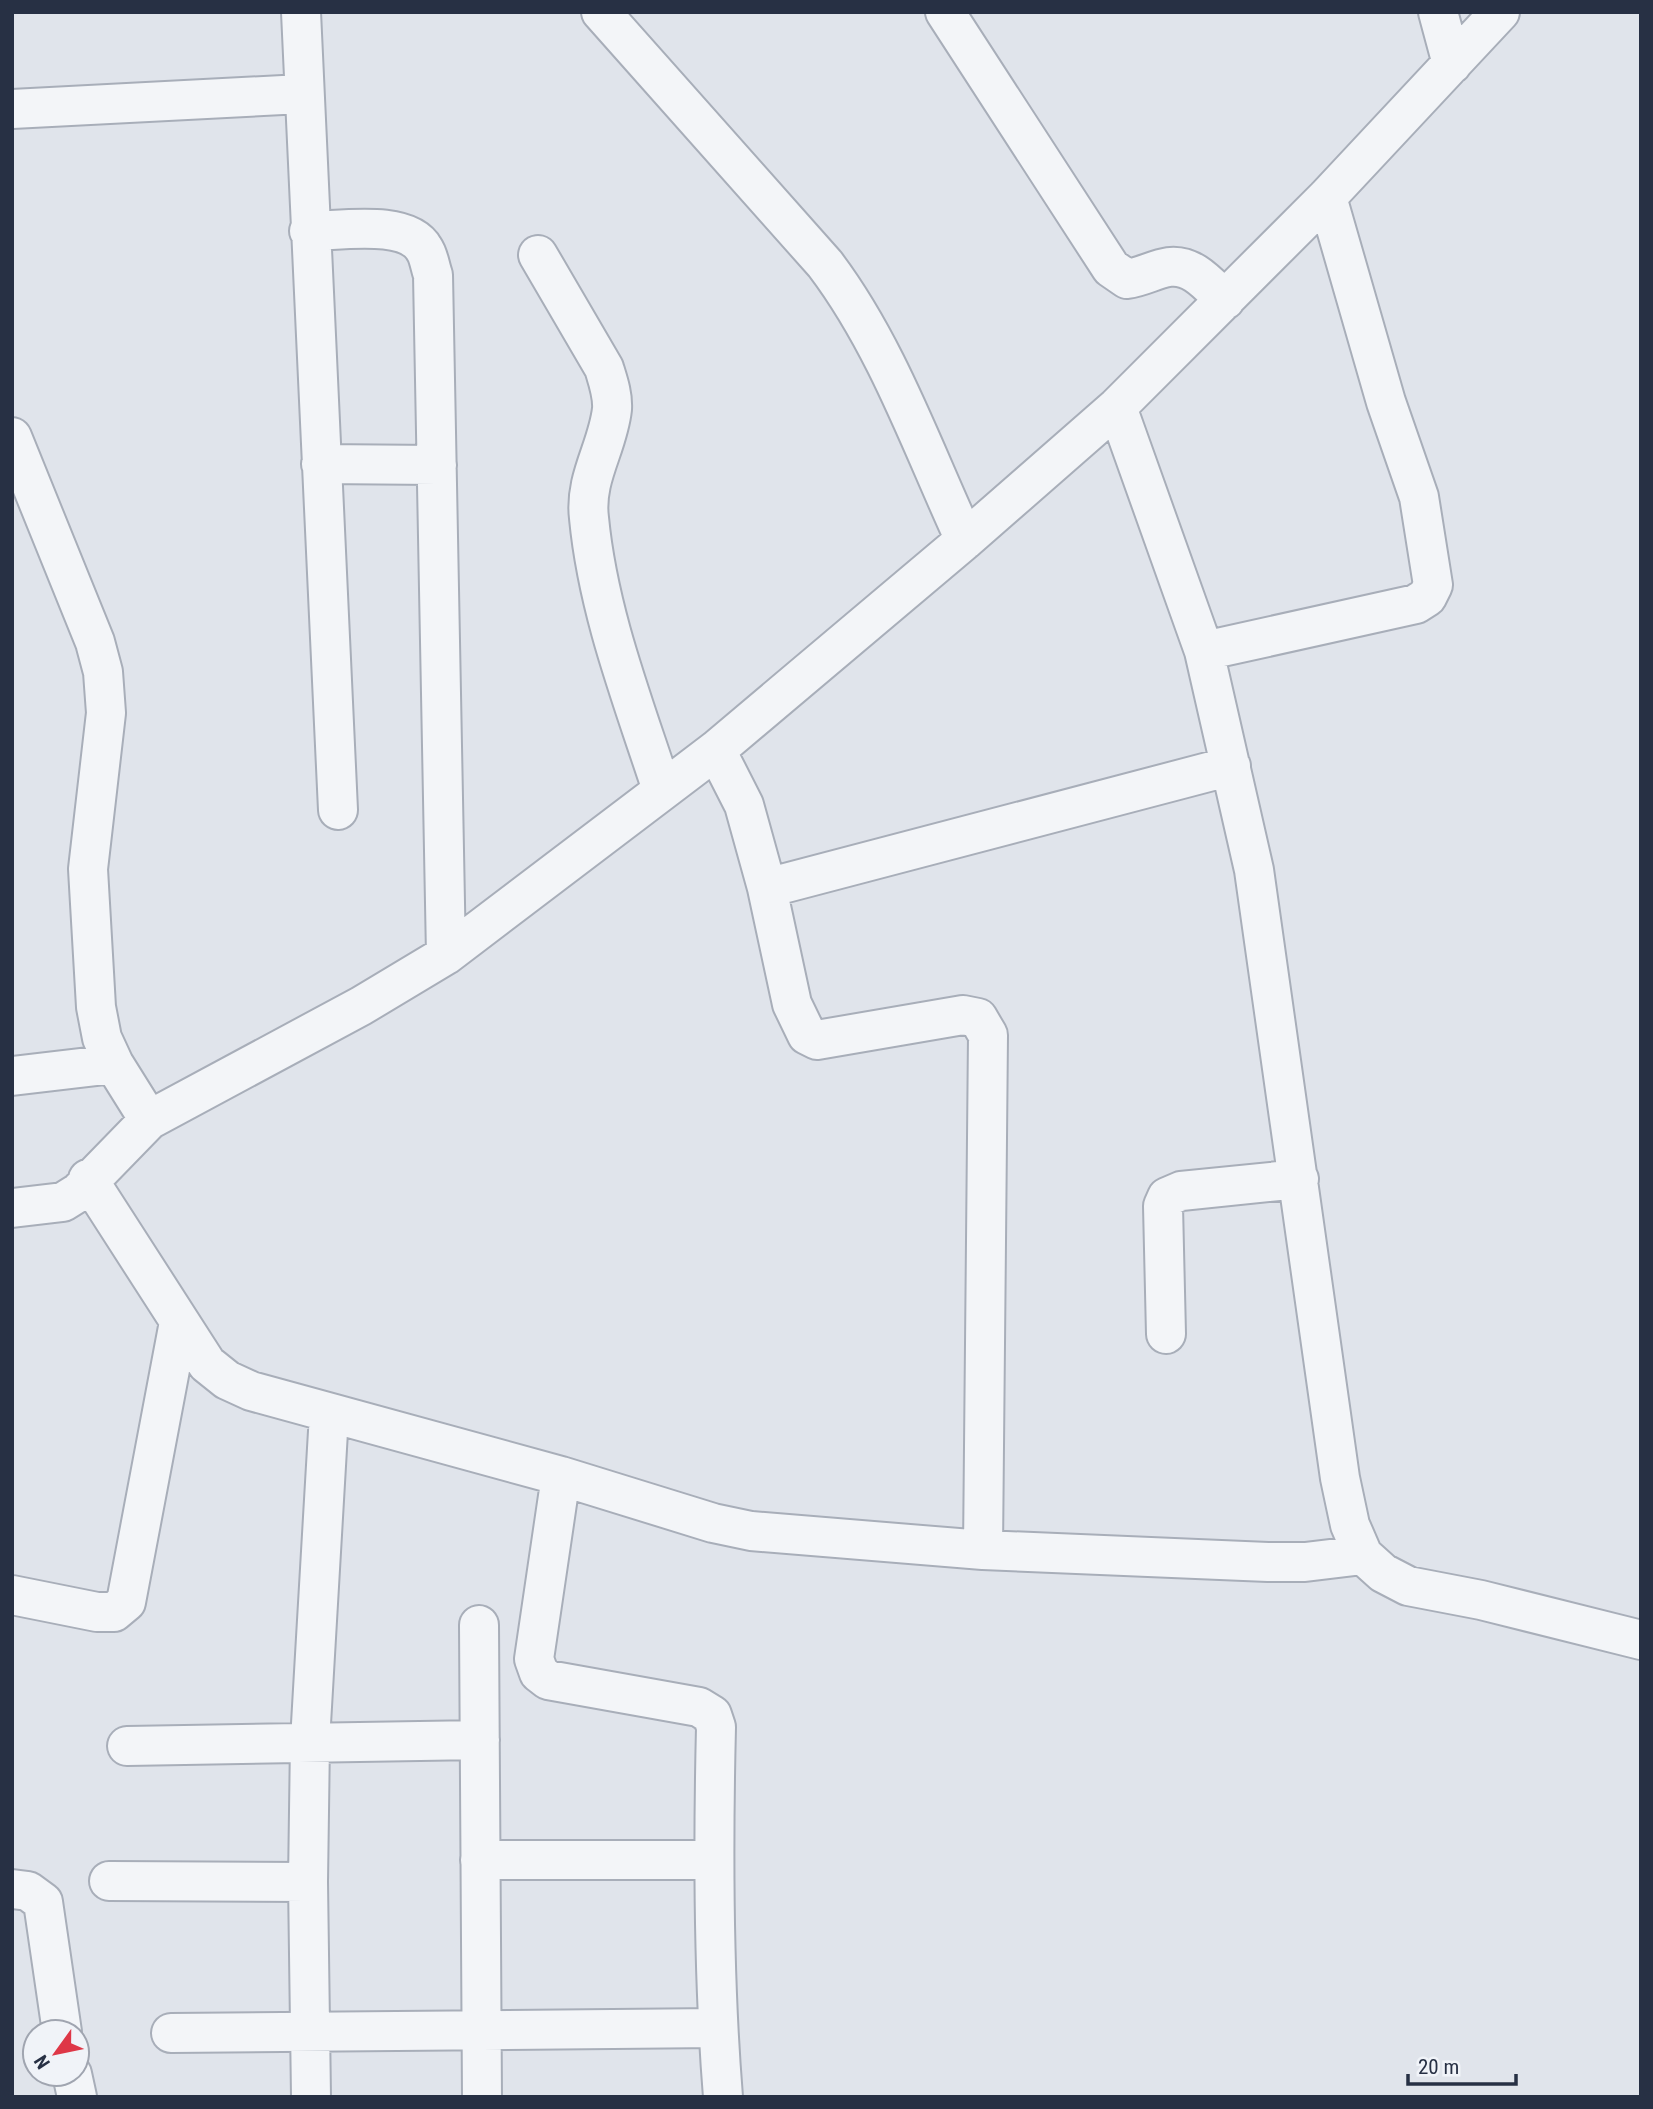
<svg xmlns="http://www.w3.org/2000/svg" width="1653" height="2109" viewBox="0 0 1653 2109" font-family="'Roboto Condensed',sans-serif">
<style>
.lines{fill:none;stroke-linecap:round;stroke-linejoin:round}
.minor-casing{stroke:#a8aeb9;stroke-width:42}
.minor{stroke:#f3f5f8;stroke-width:38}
</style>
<rect width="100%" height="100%" fill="#e0e4eb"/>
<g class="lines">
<g class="minor-casing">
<path id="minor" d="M301,12L338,810
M601,12L825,264C887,346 922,447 965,540
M945,12L1111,268L1127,279C1142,277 1155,269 1169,267C1193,264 1209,285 1225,300
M1438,12L1452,64
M12,109L302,94
M309,231C340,231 407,219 424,249C429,256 430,267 433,275L446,955
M538,255L604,368C608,381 613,395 612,409C608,447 584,478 589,518C598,612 633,701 662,790
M1117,407L1204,651L1254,870L1340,1478L1350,1525L1363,1555L1383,1573L1408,1586L1481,1600L1641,1640
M12,437L95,642L103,672L106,713L88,869L96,1007L102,1038L114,1064L149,1120
M321,464L437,465
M1204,651L1416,604L1427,597L1433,585L1419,497L1386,402L1327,197
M716,750L744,805L767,888L792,1004L807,1035L817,1040L963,1015L978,1018L988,1035L983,1550
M767,888L1231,766
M12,1076L114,1064
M88,1179L207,1364L227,1380L251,1391L561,1476L713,1523L751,1531L983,1550L1268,1562H1305L1363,1555
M12,1208L63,1202L79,1192L149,1120L361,1006L446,955L716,750L965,540L1117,407L1327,197L1500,12
M1166,1334L1163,1206L1167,1197L1181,1191L1299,1179
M561,1476L534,1659L539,1673L548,1680L699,1707L712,1715L716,1727C713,1851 713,1974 723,2097
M12,1595L97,1612H114L126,1602L179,1322
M479,1625L482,2097
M127,1746L480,1740
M480,1860H713
M109,1881L308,1882
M12,1889L28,1891L43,1902L62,2032
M171,2033L717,2028
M72,2074L77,2097
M311,2097L308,1882L310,1741L329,1414"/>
</g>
<use href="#minor" class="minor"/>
</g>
<rect width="1653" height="2109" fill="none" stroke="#273044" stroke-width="28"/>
<g transform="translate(56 2053) rotate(237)"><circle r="33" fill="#f0f3f8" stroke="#a0a5b0" stroke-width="2"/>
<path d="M0-5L12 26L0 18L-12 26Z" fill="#de3747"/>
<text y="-10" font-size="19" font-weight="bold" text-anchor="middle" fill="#273044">N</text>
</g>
<path d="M1408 2074v10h108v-10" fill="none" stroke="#273044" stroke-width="3.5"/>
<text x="1418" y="2074" font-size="21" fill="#273044" stroke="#f0f3f8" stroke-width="5" paint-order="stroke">20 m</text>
</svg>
